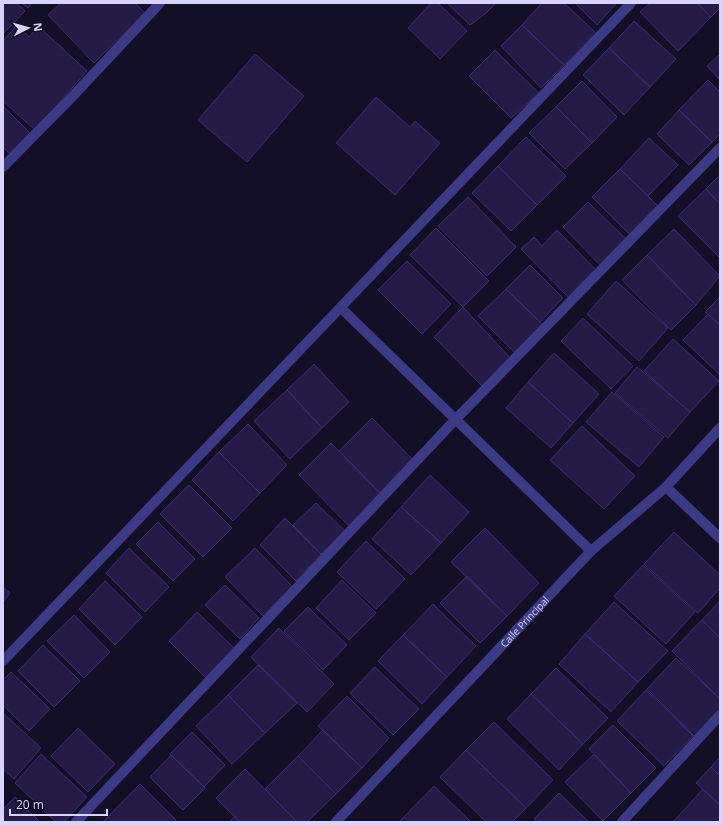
<svg xmlns="http://www.w3.org/2000/svg" width="723" height="825" viewBox="0 0 723 825" font-family="'Open Sans',sans-serif">
<style>
.building{fill:#241b47;stroke:#3b2d73}
.lines{fill:none;stroke-linecap:round;stroke-linejoin:round}
.minor{stroke:#3d3a85;stroke-width:10}
.labels{text-anchor:middle;stroke-width:3.5;stroke-linejoin:round;paint-order:stroke}
.street-label{font-size:10px;fill:#d9d4ff;stroke:#130f26}
</style>
<rect width="100%" height="100%" fill="#130f26"/>
<path class="building" d="M3,3H16L25,11L3,34Z
M22,3H32L28,8Z
M61,3H135L145,13L94,63L48,15Z
M431,3H438L467,31L440,59L408,28Z
M447,3H496L485,14L470,25Z
M542,3H564L595,32L564,65L522,25Z
M575,3H617L597,25Z
M650,3H697L711,17L678,51L640,12Z
M697,3H720V8L711,17Z
M634,21L676,59L650,87L609,48Z
M17,25L29,37L38,26L87,71L35,130L3,101V41Z
M522,25L564,65L541,88L501,46Z
M609,48L650,87L624,115L583,75Z
M495,50L539,93L511,118L469,76Z
M255,54L304,96L247,162L198,120Z
M720,54V80L707,66Z
M708,80L720,92V134L712,142L679,110Z
M582,81L617,117L592,143L556,107Z
M376,97L410,127L415,121L440,143L395,195L336,143Z
M3,106L30,133L10,154L3,147Z
M556,107L592,143L565,169L529,133Z
M679,110L712,142L689,165L657,134Z
M526,137L566,176L537,205L498,166Z
M649,138L678,165L648,196L620,169Z
M498,166L537,205L511,231L472,193Z
M620,169L658,206L630,235L592,197Z
M720,175V204L706,189Z
M706,189L720,204V258L678,216Z
M468,197L516,247L487,276L438,226Z
M588,202L628,241L602,267L563,227Z
M436,228L489,281L463,307L410,255Z
M674,229L720,276L696,305L647,255Z
M557,230L597,271L570,299L521,249L534,237L542,246Z
M647,255L696,305L671,330L622,280Z
M407,261L451,304L422,334L378,290Z
M530,265L563,298L540,322L506,289Z
M616,281L668,328L639,361L587,314Z
M506,289L544,326L516,354L478,316Z
M720,297V325L705,312Z
M463,307L511,359L483,387L434,337Z
M708,314L720,325V375L683,340Z
M583,318L633,366L611,389L561,341Z
M673,339L719,381L690,412L644,371Z
M554,353L599,394L573,423L528,382Z
M314,364L349,402L322,428L287,390Z
M637,367L690,412L668,438L615,393Z
M528,382L573,423L551,448L506,408Z
M287,390L322,428L290,459L254,421Z
M612,392L664,437L639,467L586,422Z
M372,418L414,461L381,494L339,451Z
M248,424L287,465L260,493L219,452Z
M582,426L635,476L604,509L550,460Z
M331,443L381,494L349,526L299,475Z
M219,452L260,493L233,521L192,480Z
M430,475L469,512L441,543L401,507Z
M189,485L232,528L203,557L160,514Z
M316,503L345,531L321,554L293,525Z
M401,507L441,543L411,575L372,539Z
M285,518L321,554L296,581L260,545Z
M158,522L195,559L173,581L136,544Z
M485,528L539,583L507,616L451,562Z
M674,532L720,575V588L698,613L644,564Z
M366,541L405,579L376,609L337,572Z
M129,548L169,587L145,612L106,573Z
M255,548L293,587L263,616L225,577Z
M643,565L695,612L666,644L614,596Z
M467,576L507,616L480,643L440,603Z
M342,580L376,613L349,640L316,608Z
M105,581L142,617L115,645L79,609Z
M225,585L259,618L240,639L205,605Z
M3,587L10,593L3,602Z
M720,601V638L702,620Z
M614,602L668,651L638,682L585,634Z
M433,604L476,646L447,677L403,635Z
M308,607L347,645L323,670L284,631Z
M197,612L235,649L206,678L169,641Z
M74,615L110,652L84,678L47,641Z
M702,620L720,638V699L672,651Z
M279,628L334,684L307,712L251,657Z
M585,634L638,682L611,712L559,664Z
M403,635L447,677L422,704L378,661Z
M43,645L80,681L54,707L18,671Z
M676,658L720,699V709L694,736L647,689Z
M258,665L297,703L265,733L228,695Z
M375,667L419,709L393,735L350,693Z
M556,668L608,718L583,744L531,694Z
M11,672L50,709L29,731L3,705V680Z
M646,690L693,736L664,766L617,721Z
M531,694L583,744L559,770L507,719Z
M228,695L265,733L232,764L196,726Z
M347,696L389,738L362,768L318,726Z
M3,713L41,748L14,779L3,769Z
M494,722L553,780L526,808L466,750Z
M613,725L656,768L631,793L589,749Z
M78,728L115,764L88,792L51,756Z
M323,730L362,768L336,794L298,756Z
M192,732L225,765L204,787L170,754Z
M466,750L526,808L512,822H486L440,777Z
M41,754L87,797L64,822H56L15,783Z
M594,754L631,793L603,821L565,782Z
M171,755L205,788L183,810L150,777Z
M298,756L336,794L307,822H297L265,789Z
M720,757V776L711,767Z
M711,767L720,776V805L696,783Z
M245,769L297,822H240L216,798Z
M140,784L176,820L174,822H103Z
M434,786L471,822H399Z
M703,789L720,805V822H673Z
M559,793L589,822H537L534,819Z
M15,797L40,822H3V809Z
M235,816L240,822H229Z"/>
<g class="lines">
<g class="minor">
<path d="M3,167L72,97L160,3"/>
<path d="M341,308L591,551"/>
<path d="M666,487L720,538"/>
<path d="M3,661L631,3"/>
<path d="M76,822L455,420L720,148"/>
<path id="s1" d="M336,822L591,551L666,487L720,428"/>
<path d="M622,822L720,715"/>
</g>
</g>
<g class="labels">
<g class="street-label">
<text dy="4" stroke="none"><textPath href="#s1" startOffset="275">Calle Principal</textPath></text>
</g>
</g>
<rect width="723" height="825" fill="none" stroke="#d9d4ff" stroke-width="8"/>
<g transform="translate(28 28) rotate(84)" stroke="#130f26" stroke-width="3" paint-order="stroke">
<path d="M0-3L7 15L0 10L-7 15Z" fill="#d9d4ff"/>
<text y="-6" font-size="11" font-weight="bold" text-anchor="middle" fill="#d9d4ff">N</text>
</g>
<path d="M10 809v6h97v-6" fill="none" stroke="#d9d4ff" stroke-width="2"/>
<text x="16" y="809" font-size="12" fill="#d9d4ff" stroke="#130f26" stroke-width="3" paint-order="stroke">20 m</text>
</svg>
